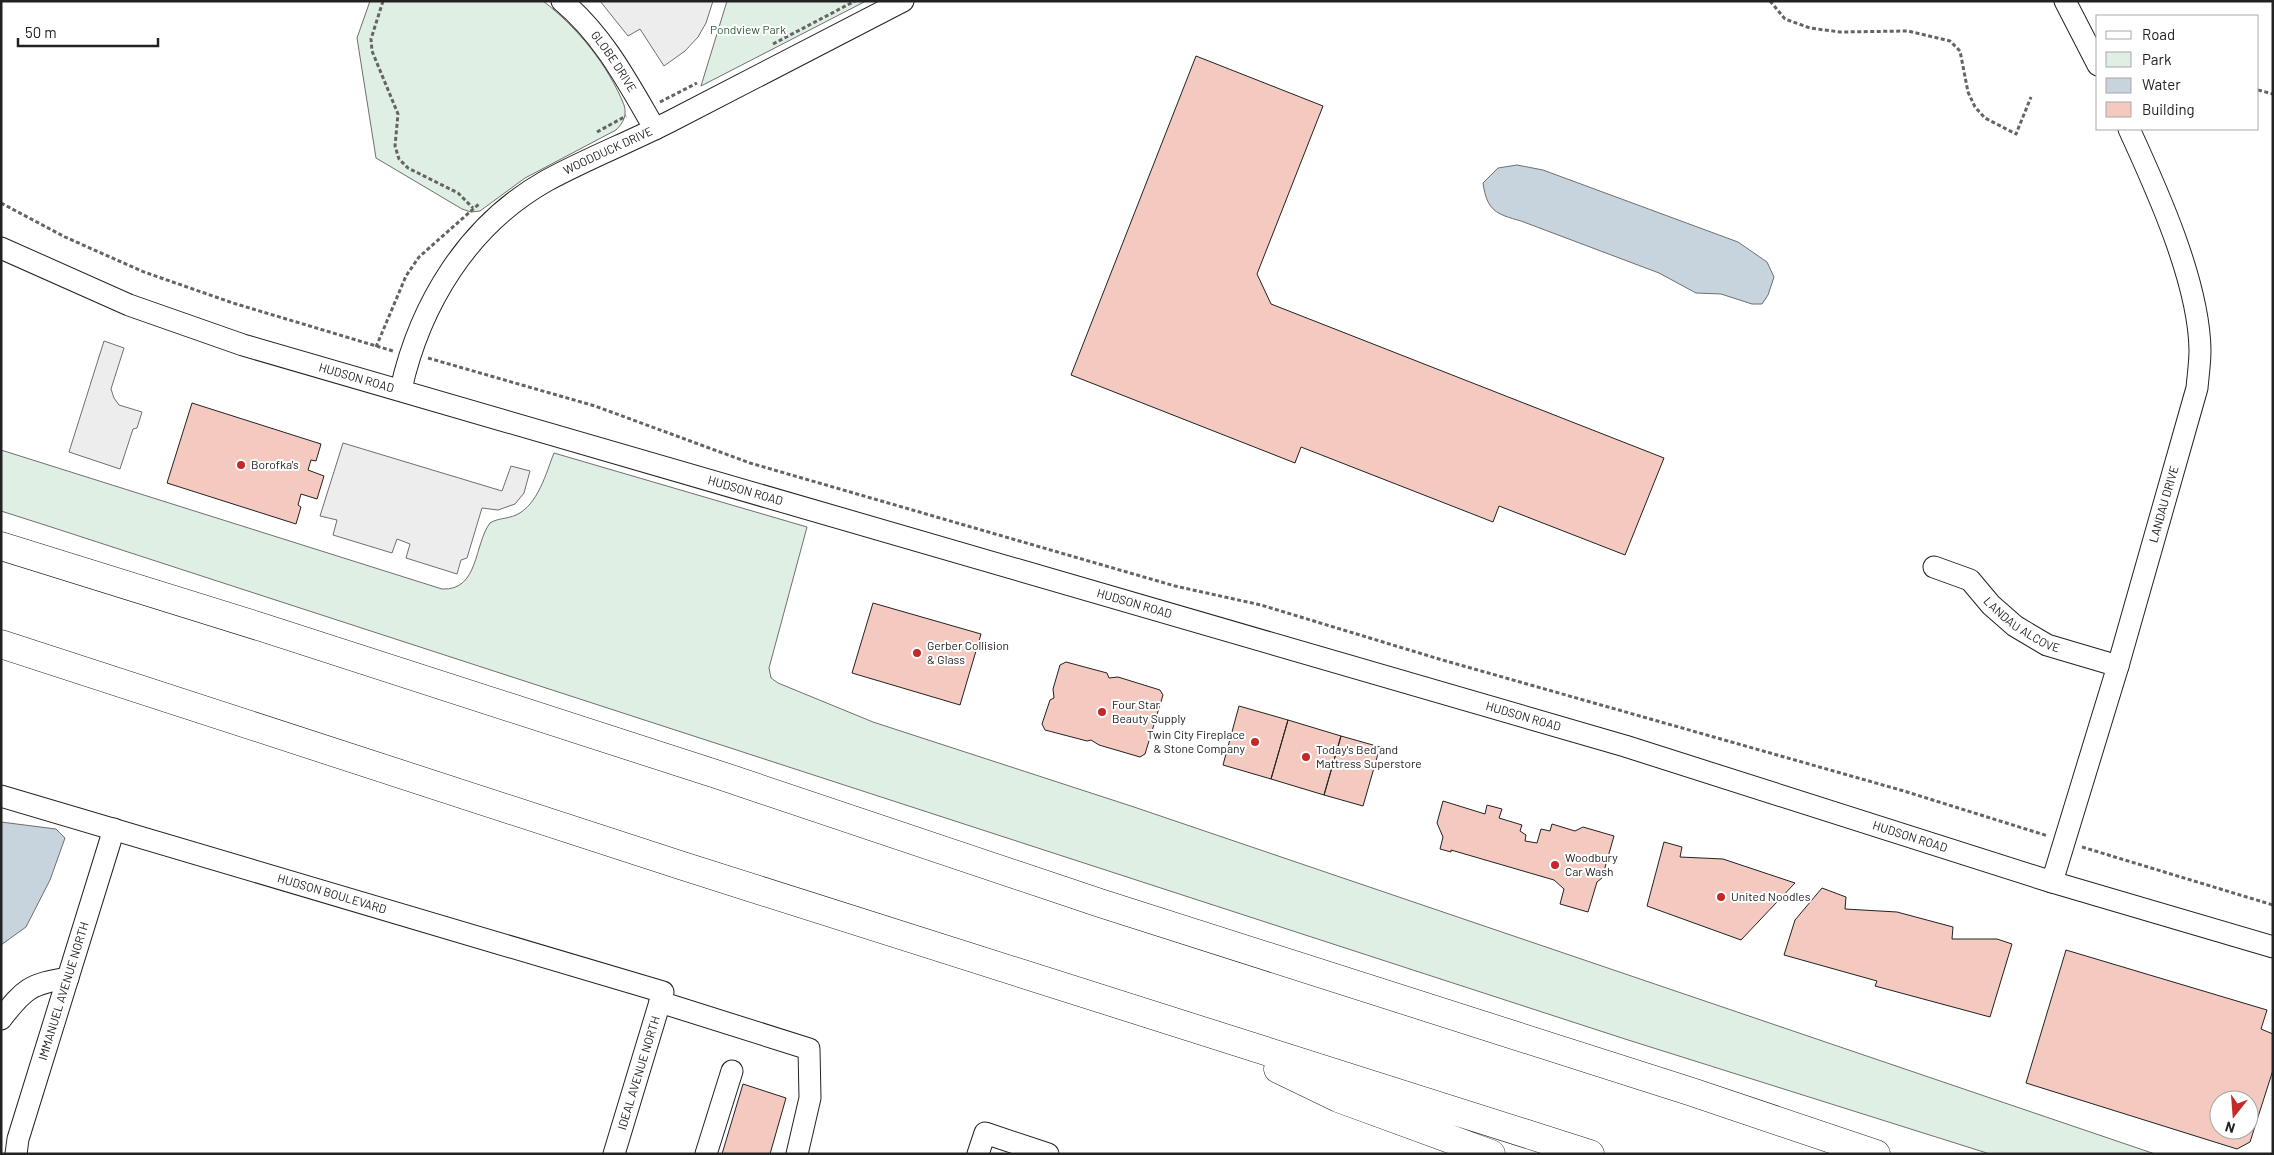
<svg xmlns="http://www.w3.org/2000/svg" width="2274" height="1155" viewBox="0 0 2274 1155" font-family="Barlow,sans-serif">
<style>
.green{fill:#e0efe3;stroke:#6f6f6f}
.parking{fill:#ededed;stroke:#6f6f6f}
.water{fill:#c7d3dd;stroke:#6f6f6f}
.building{fill:#f3c9c0;stroke:#222;fill-rule:evenodd}
.lines{fill:none;stroke-linecap:round;stroke-linejoin:round}
.minor-casing{stroke:#222;stroke-width:23}
.highway-casing{stroke:#222;stroke-width:29}
.path{stroke:#646464;stroke-width:3;stroke-dasharray:4 2.5;stroke-linecap:butt}
.minor{stroke:#fff;stroke-width:21}
.highway{stroke:#fff;stroke-width:28}
.poi-dot{fill:#c62828;stroke:#fff;stroke-width:2}
.labels{text-anchor:middle;stroke-width:4;stroke-linejoin:round;paint-order:stroke}
.park-label{font-size:12px;fill:#2f5e38;stroke:#fff}
.street-label{font-size:12px;fill:#222;stroke:#fff}
.poi-label{font-size:12px;fill:#222;stroke:#fff;text-anchor:start}
</style>
<rect width="100%" height="100%" fill="#fff"/>
<path class="green" d="M370,1H543C578,28 608,65 624,105C627,115 624,122 616,130L525,178L480,211L471,212L462,209L376,158L357,38Z
M727,1H866L701,86Z
M1,450L442,589C479,591 474,544 490,523C498,518 507,519 516,515C538,505 546,473 554,453L807,527L769,668L771,678L778,683L873,722L1134,807L2155,1154H1990L1625,1039L48,526L1,511Z"/>
<path class="parking" d="M600,1H713L706,23L698,37L685,51L664,66L640,29L628,36Z
M104,341L124,348L111,389L114,398L119,405L142,412L137,428L133,429L120,469L69,452Z
M343,443L502,491L511,466L530,471L524,493L515,504L498,510L482,508L467,558L461,560L457,574L406,558L410,544L397,539L392,553L333,535L337,520L320,516Z"/>
<path class="water" d="M1517,165L1543,170L1738,242L1767,262L1774,277L1768,295L1762,304H1752L1721,294L1696,293L1659,273L1521,221C1496,214 1487,211 1483,183L1498,168Z
M1,822L56,829L65,838L50,880L26,927L1,945Z"/>
<path class="building" d="M1196,56L1323,106L1257,274L1271,304L1664,458L1625,555L1499,506L1493,522L1301,447L1295,463L1071,375Z
M192,403L321,444L316,461L311,460L308,470L324,476L317,499L301,494L298,505L301,507L296,524L167,483Z
M873,603L981,634L960,705L852,673Z
M1066,662L1107,673L1109,678L1118,677L1160,690L1163,695L1145,754L1140,757L1099,745L1091,740L1087,741L1045,730L1042,724L1050,700L1054,698L1053,689L1060,665Z
M1239,706L1288,720L1271,779L1223,765Z
M1288,720L1341,736L1324,795L1271,779Z
M1341,736L1380,747L1363,806L1324,795Z
M1443,801L1485,814L1487,805L1502,809L1499,818L1522,825L1520,831L1526,835L1525,841L1537,843L1541,829L1550,831L1552,824L1575,831L1583,827L1614,836L1602,878L1597,882L1588,912L1560,904L1564,889L1554,880L1451,850V852L1440,849L1443,837L1437,823Z
M1664,842L1682,847L1680,857L1723,859L1795,883L1741,940L1647,906Z
M1822,888L1846,897L1845,909L1897,912L1953,927L1952,939H1997L2012,944L1990,1017L1875,986L1877,981L1784,955L1795,920Z
M2066,950L2267,1010L2261,1029L2273,1034V1070L2250,1142L2237,1149L2026,1083ZM2219,1100H2249V1130H2219Z
M743,1084L786,1098L770,1154H722Z"/>
<g class="lines">
<g class="minor-casing">
<g id="minor">
<path id="s1" d="M562,1C604,36 628,83 655,129"/>
<path d="M2065,1L2098,65"/>
<path id="s2" d="M1,248L129,305L243,345L1625,746L2052,882L2273,947"/>
<path id="s3" d="M401,389C420,304 468,225 546,181C586,159 630,142 671,121C749,81 826,41 903,1"/>
<path id="s4" d="M1934,567L1970,580L1991,605L2015,626L2047,645L2118,666"/>
<path id="s5" d="M1,796L663,992L614,1154"/>
<path id="s6" d="M2052,882L2118,666L2197,388C2198,376 2200,363 2200,350C2199,282 2157,190 2129,129"/>
<path d="M660,1002L809,1049L810,1098L797,1154"/>
<path d="M1,1019C24,989 30,984 68,978"/>
<path id="s7" d="M16,1154L18,1139L114,829"/>
<path d="M706,1154L732,1071"/>
<path d="M978,1154L985,1133L1048,1154"/>
</g>
</g>
<g class="highway-casing">
<path id="highway" d="M1,546L261,627L719,775L1100,903L1692,1092L1876,1154
M1,644L683,866L1590,1154
M1278,1069L1338,1098L1491,1154"/>
</g>
<path class="path" d="M383,1L371,39L372,51L398,114L395,146L399,159L408,168L458,193L473,208
M1770,1L1785,19L1810,28L1840,32L1908,31L1950,41L1960,51L1968,92L1975,107L1985,118L2016,134L2031,97
M773,44L855,1
M2258,90L2273,94
M660,102L697,83
M597,132L626,116
M1,203L65,237L144,272L233,303L393,351
M376,347L406,276L419,257L480,203
M428,358L595,406L750,463L1175,586L1261,605L1439,659L1904,791L2048,836
M2082,847L2273,905"/>
<use href="#minor" class="minor"/>
<use href="#highway" class="highway"/>
</g>
<g class="poi-dot">
<circle cx="241" cy="465" r="5"/>
<circle cx="917" cy="653" r="5"/>
<circle cx="1102" cy="712" r="5"/>
<circle cx="1255" cy="742" r="5"/>
<circle cx="1306" cy="757" r="5"/>
<circle cx="1555" cy="865" r="5"/>
<circle cx="1721" cy="897" r="5"/>
</g>
<g class="labels">
<g class="park-label">
<text x="748" y="34">Pondview Park</text>
</g>
<g class="street-label">
<text dy="4" stroke="none"><textPath href="#s1" startOffset="80">GLOBE DRIVE</textPath></text>
<text dy="4" stroke="none"><textPath href="#s3" startOffset="330">WOODDUCK DRIVE</textPath></text>
<text dy="4" stroke="none"><textPath href="#s2" startOffset="379">HUDSON ROAD</textPath></text>
<text dy="4" stroke="none"><textPath href="#s2" startOffset="784">HUDSON ROAD</textPath></text>
<text dy="4" stroke="none"><textPath href="#s6" startOffset="394">LANDAU DRIVE</textPath></text>
<text dy="4" stroke="none"><textPath href="#s2" startOffset="1189">HUDSON ROAD</textPath></text>
<text dy="4" stroke="none"><textPath href="#s4" startOffset="108">LANDAU ALCOVE</textPath></text>
<text dy="4" stroke="none"><textPath href="#s2" startOffset="1594">HUDSON ROAD</textPath></text>
<text dy="4" stroke="none"><textPath href="#s2" startOffset="1999">HUDSON ROAD</textPath></text>
<text dy="4" stroke="none"><textPath href="#s5" startOffset="345">HUDSON BOULEVARD</textPath></text>
<text dy="4" stroke="none"><textPath href="#s7" startOffset="170">IMMANUEL AVENUE NORTH</textPath></text>
<text transform="translate(639 1073) rotate(-73)" y="4">IDEAL AVENUE NORTH</text>
</g>
<g class="poi-label">
<text x="251" y="469">Borofka's</text>
<text x="927" y="650">Gerber Collision<tspan x="927" dy="14">&amp; Glass</tspan></text>
<text x="1112" y="709">Four Star<tspan x="1112" dy="14">Beauty Supply</tspan></text>
<text x="1245" y="739" text-anchor="end">Twin City Fireplace<tspan x="1245" dy="14">&amp; Stone Company</tspan></text>
<text x="1316" y="754">Today's Bed and<tspan x="1316" dy="14">Mattress Superstore</tspan></text>
<text x="1565" y="862">Woodbury<tspan x="1565" dy="14">Car Wash</tspan></text>
<text x="1731" y="901">United Noodles</text>
</g>
</g>
<rect width="2274" height="1155" fill="none" stroke="#222222" stroke-width="5"/>
<rect x="2096" y="15" width="162" height="115" fill="#ffffff" stroke="#a7a7a7"/>
<rect x="2106" y="31" width="25" height="8" fill="#ffffff" stroke="#a7a7a7"/>
<text x="2142" y="40" font-size="15" fill="#222222">Road</text>
<rect x="2106" y="52" width="25" height="15" fill="#e0efe3" stroke="#a7a7a7"/>
<text x="2142" y="65" font-size="15" fill="#222222">Park</text>
<rect x="2106" y="78" width="25" height="15" fill="#c7d3dd" stroke="#a7a7a7"/>
<text x="2142" y="90" font-size="15" fill="#222222">Water</text>
<rect x="2106" y="102" width="25" height="15" fill="#f3c9c0" stroke="#a7a7a7"/>
<text x="2142" y="115" font-size="15" fill="#222222">Building</text>
<g transform="translate(2234 1115) rotate(197)"><circle r="24" fill="#ffffff" stroke="#a7a7a7"/>
<path d="M0-4L9 19L0 12L-9 19Z" fill="#c62828"/>
<text y="-8" font-size="14" font-weight="bold" text-anchor="middle" fill="#222222">N</text>
</g>
<path d="M18 38v8h140v-8" fill="none" stroke="#222222" stroke-width="2.5"/>
<text x="25" y="38" font-size="15" fill="#222222" stroke="#ffffff" stroke-width="4" paint-order="stroke">50 m</text>
</svg>
